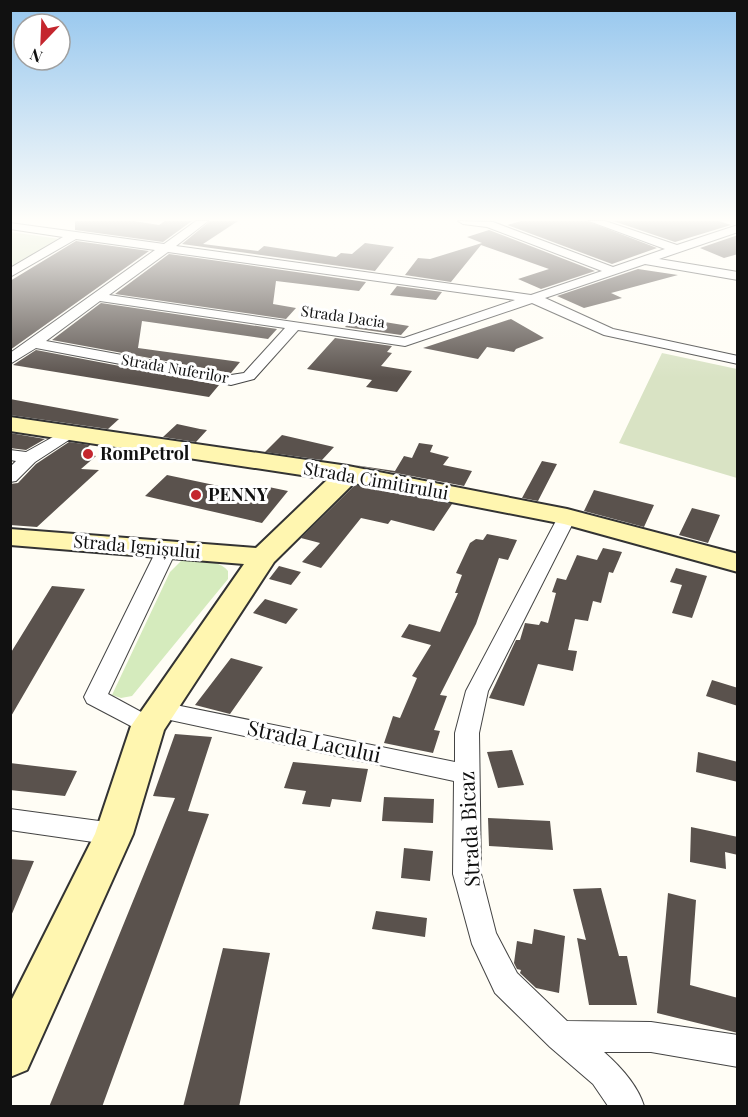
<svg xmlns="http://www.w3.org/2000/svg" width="748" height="1117" viewBox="0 0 748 1117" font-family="'Playfair Display',serif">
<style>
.green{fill:#d5ebbd}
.cemetery{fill:#d9e3c4}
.building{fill:#5a524d}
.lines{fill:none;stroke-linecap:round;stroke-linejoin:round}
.street-casing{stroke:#444;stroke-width:2}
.secondary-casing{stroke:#333;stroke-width:4}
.street{fill:#fff;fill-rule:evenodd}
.secondary{fill:#fff6b0;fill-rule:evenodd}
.poi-dot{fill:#c4262e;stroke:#fff;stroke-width:2}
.labels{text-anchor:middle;stroke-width:6;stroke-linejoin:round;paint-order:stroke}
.far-street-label{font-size:15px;fill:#111;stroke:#fff}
.poi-label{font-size:18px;font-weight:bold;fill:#111;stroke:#fff;text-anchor:start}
.street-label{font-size:18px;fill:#111;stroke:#fff}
.near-street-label{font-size:21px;fill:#111;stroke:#fff}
</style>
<rect width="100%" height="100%" fill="#fffdf5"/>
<path class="green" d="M181,561C196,561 218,558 228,571V579L132,696L121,698L112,695L170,572Z"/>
<path class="cemetery" d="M11,232L60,239L11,268Z
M662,353L737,369V478L619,443Z"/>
<path class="building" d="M75,221H134L159,225L165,221H192L163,242L75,230Z
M210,221H238L203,244L258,251L264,246L336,257L341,253L352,254L365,243L394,247L375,271L182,244Z
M521,221H587L657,248L612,264L507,225Z
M613,221H719L731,225L675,242Z
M489,230L595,271L541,289L518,279L549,269L481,245L451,282L405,275L418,258L430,259L482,243L467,237Z
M738,235V254L724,258L700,248Z
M76,241L149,251L10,350V281Z
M169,254L366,282L359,291L276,281L273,304L296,308L286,319L115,294Z
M638,269L678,275L611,293L622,298L584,308L557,296Z
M397,286L442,292L436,300L390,295Z
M101,303L277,329L268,339L142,321L138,348L240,362L231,373L52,340Z
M354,317L409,326L401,335L345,327Z
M511,319L544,338L516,349L514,352L487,347L478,359L423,348Z
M335,338L392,346L387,352L392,353L381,366L412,371L397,392L366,387L372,380L307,369Z
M36,350L219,385L209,397L13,365Z
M10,399L119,419L108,429L10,415Z
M177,424L200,429L207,430L196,442L163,437Z
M10,433L45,439L26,450L10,448Z
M282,435L334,447L322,460L265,452Z
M69,442L90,445L82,453L96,456L81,469L99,470L37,527L10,525V484L18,483L36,464Z
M419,443L433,445L430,452L449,457L443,465L472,471L464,486L354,465L395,471L404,456L412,458Z
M542,461L557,464L538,501L522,498Z
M167,475L252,493L259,485L288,491L262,523L145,496Z
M355,485L452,504L434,531L391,520L388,524L361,518L321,568L302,562L320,543L301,538Z
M594,490L654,505L644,527L584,511Z
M692,508L720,515L708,543L679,535Z
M487,534L517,540L508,560L499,558L476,624L440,695L447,696L434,730L440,731L433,753L384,743L393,716L400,718L417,678L412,676L431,645L401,637L409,624L440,632L458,593H455L462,575L456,573L470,543L476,539L483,540Z
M603,548L622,552L613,573L609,572L601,603L593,601L588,621L575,619L568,650L577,651L573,671L538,664L524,706L489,698L516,640H520L525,623L539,625L541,621L548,623L556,593L552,592L557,578L566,580L577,555L597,560Z
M279,566L301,572L291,585L269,579Z
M676,568L707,576L692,618L672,613L682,585L670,582Z
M52,586L85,589L10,718V654Z
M265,599L298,609L286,624L253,613Z
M231,658L263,667L230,714L195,705Z
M712,680L738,688V706L706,696Z
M175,734L212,737L188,811L209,814L102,1107H49L175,798L153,796Z
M512,750L524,785L498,788L487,752Z
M698,752L738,762V782L696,772Z
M293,762L368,769L361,802L332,799L330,807L302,804L306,791L284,788Z
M10,763L77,771L65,796L10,790Z
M384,797L434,799L433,823L382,821Z
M488,818L550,821L553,850L489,846Z
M691,827L738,837V855L725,852L726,869L690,862Z
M404,848L433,851L430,881L401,878Z
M10,859L34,861L11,916H10Z
M601,888L619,956H627L637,1005H589L577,938L586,940L573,889Z
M668,893L696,900L690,985L738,998V1033L657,1013Z
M376,911L427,918L425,937L372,929Z
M534,929L565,936L559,993L536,988L520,973L521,970L517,969L514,963L517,941L532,944Z
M223,948L270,953L239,1107H183Z"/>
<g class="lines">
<g class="street-casing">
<path id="street" d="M196,221H208L176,246L531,295L602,271L487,227L463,224L458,221L493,222L613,267L665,249L589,221H605L677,245L738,225V232L659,259L738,272V280L645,264L545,298L613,329L738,356V364L604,335L532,303L405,346L298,330L254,379L231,385L36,348L10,364V353L155,250L76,239L10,277V268L63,237L10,229V223L164,244ZM168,252L515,300L404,338L109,295ZM100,301L285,328L244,373L231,375L46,341Z
M69,428L75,430L77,433L75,436L35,462L16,481L10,482V467L16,461L10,460V450L26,452Z
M567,511L574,513L576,517L488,691L479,733L481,874L496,933L517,973L567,1021L651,1022L738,1035V1067L651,1052H604C620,1066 638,1086 644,1106H608L593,1084L550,1047L495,993L472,944L453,874L454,781L161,718L153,716L149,710L153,704L161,702L455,762V733L466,691L558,517L560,513Z
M167,543L174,545L177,549L108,694L156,720L160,726L156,732L148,735L87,703L84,697L157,549L160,545Z
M10,809L114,823L123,826L127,834L123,842L114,845L10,830Z"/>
</g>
<g class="secondary-casing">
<path id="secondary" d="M10,417L348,466L567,509L738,554V572L564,524L354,483L274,562L164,730L133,834L27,1070L10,1077V1003L95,834L131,726L244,564L10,545V529L256,548L328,479L10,431Z"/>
</g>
<use href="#street" class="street"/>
<use href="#secondary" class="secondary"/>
</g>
<linearGradient id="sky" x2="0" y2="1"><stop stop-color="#95c6ee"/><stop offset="0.58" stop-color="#fffefa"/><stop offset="1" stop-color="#fffefa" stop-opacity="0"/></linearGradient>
<rect width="748" height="378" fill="url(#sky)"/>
<g class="poi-dot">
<circle cx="88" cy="454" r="6"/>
<circle cx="196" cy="495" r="6"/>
</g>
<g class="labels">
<g class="far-street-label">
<text transform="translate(343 317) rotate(8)" y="5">Strada Dacia</text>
<text transform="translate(175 369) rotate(10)" y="5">Strada Nuferilor</text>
</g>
<g class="poi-label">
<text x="100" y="460">RomPetrol</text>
<text x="208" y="501">PENNY</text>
</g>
<g class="street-label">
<text transform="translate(376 481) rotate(10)" y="6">Strada Cimitirului</text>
<text transform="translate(137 547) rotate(5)" y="6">Strada Ignișului</text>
</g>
<g class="near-street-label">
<text transform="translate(314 742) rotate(12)" y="7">Strada Lacului</text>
<text transform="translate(470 829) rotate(-93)" y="7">Strada Bicaz</text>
</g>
</g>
<rect width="748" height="1117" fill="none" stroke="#111111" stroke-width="24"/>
<g transform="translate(42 42) rotate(203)"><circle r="28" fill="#ffffff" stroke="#a0a0a0" stroke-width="1.5"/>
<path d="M0-4.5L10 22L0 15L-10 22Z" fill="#c4262e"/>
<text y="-9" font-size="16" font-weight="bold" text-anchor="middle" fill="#111111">N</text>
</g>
</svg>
